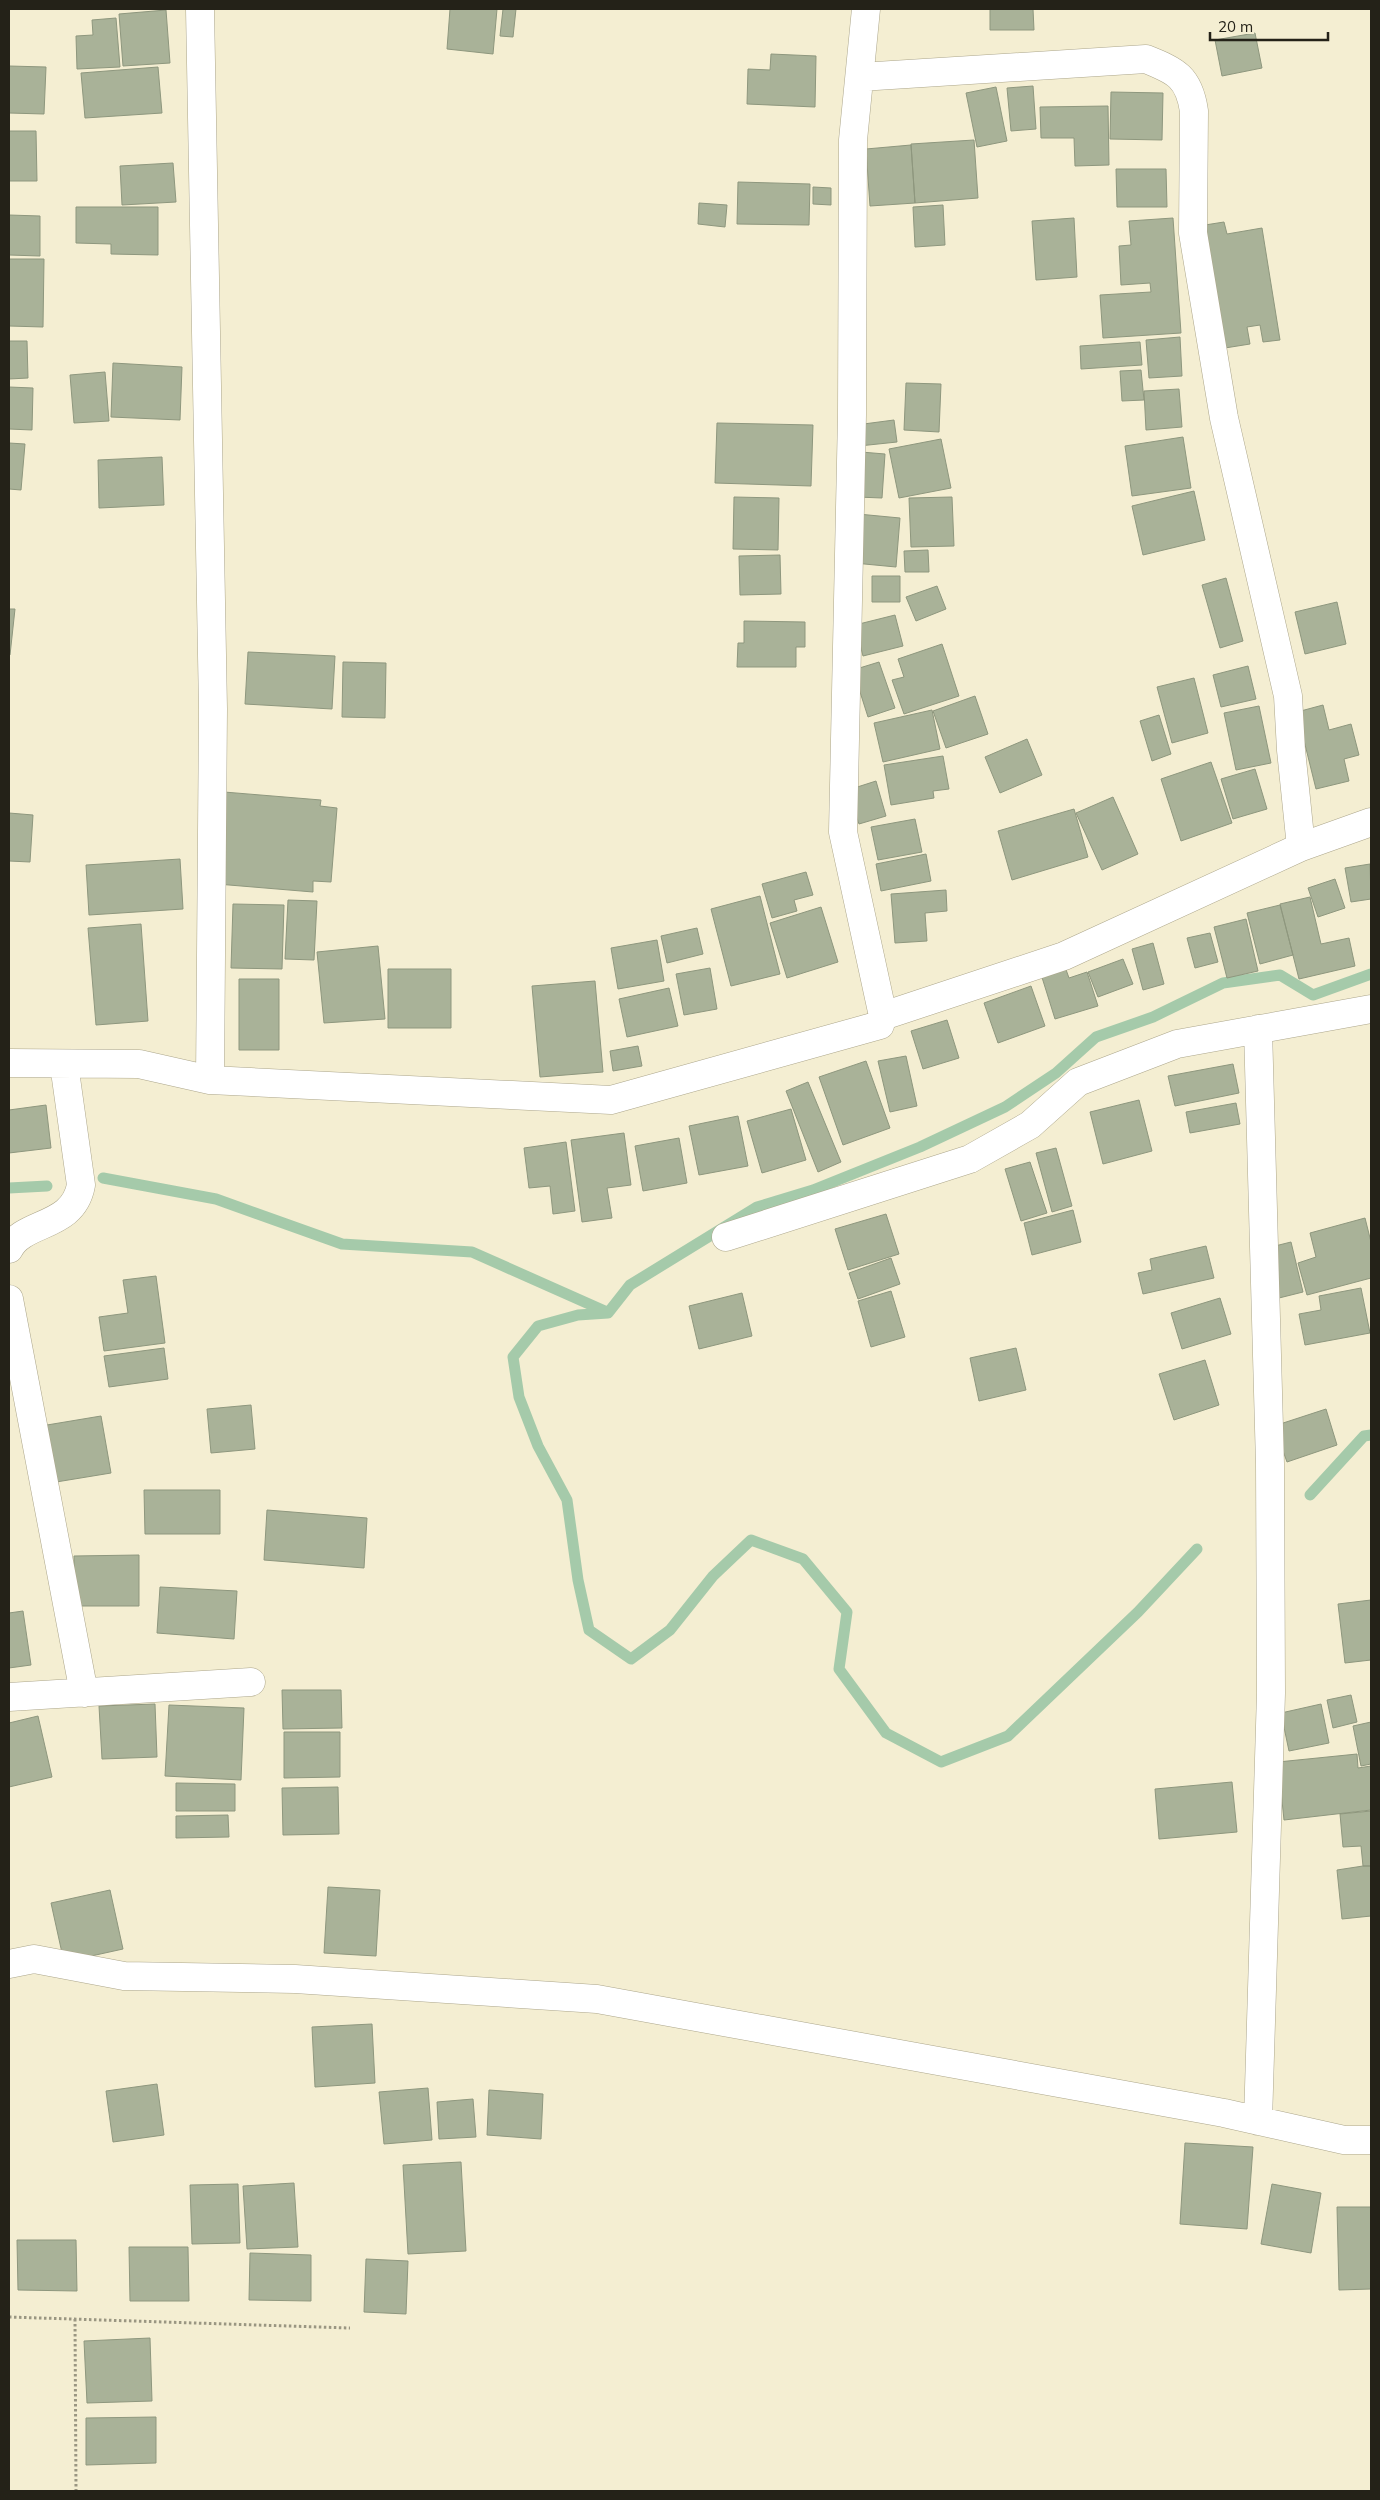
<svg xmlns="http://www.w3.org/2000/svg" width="1380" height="2500" viewBox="0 0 1380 2500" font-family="Mulish,sans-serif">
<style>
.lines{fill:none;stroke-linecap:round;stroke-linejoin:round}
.stream{stroke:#a5caaa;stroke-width:11}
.building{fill:#a9b298;stroke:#8e977e}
.minor-casing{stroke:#aca68b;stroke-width:29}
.path{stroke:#9a9682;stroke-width:3;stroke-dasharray:2.5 2.5;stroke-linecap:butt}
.minor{stroke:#fff;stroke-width:28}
</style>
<rect width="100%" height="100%" fill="#f4eed2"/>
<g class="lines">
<path class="stream" d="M103,1178L216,1199L342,1244L472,1252L607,1312
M9,1188L47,1186
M1310,1495L1364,1436L1371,1435
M1197,1549L1138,1612L1008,1736L941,1762L886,1733L839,1669L847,1612L803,1559L751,1540L713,1576L670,1630L631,1659L589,1630L578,1580L567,1500L538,1446L519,1397L513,1357L538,1326L578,1315L608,1313L630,1285L757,1207L813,1190L920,1147L1005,1107L1056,1073L1096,1037L1153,1017L1223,983L1280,975L1313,995L1371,974"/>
</g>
<path class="building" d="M450,9H497L493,54L447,49Z
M503,9H516L513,37L500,36Z
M990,9H1033L1034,30H990Z
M166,10L170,63L123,66L119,14Z
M116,18L120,67L77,69L76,36L93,35L92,20Z
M1255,33L1262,68L1222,76L1215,40Z
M771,54L816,56L815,107L747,104L748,69L770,70Z
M9,66L46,67L44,114L9,113Z
M158,67L162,113L85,118L81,73Z
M1033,86L1036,129L1011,131L1007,88Z
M996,87L1007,141L977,147L966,93Z
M1111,92L1163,93L1162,140L1110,139Z
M1108,106L1109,165L1075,166L1074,138H1041L1040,107Z
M9,131H36L37,181H9Z
M974,140L978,198L915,203L911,144Z
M911,145L915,203L870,206L866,149Z
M173,163L176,202L122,205L120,166Z
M1116,169H1166L1167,207H1117Z
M738,182L810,184L809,225L737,224Z
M813,187L831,188V205L813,204Z
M699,203L727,205L725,227L698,224Z
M943,205L945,245L915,247L913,207Z
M76,207H158V255L111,254V244L76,243Z
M9,215L40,216V256L9,255Z
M1074,218L1077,277L1036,280L1032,221Z
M1173,218L1181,333L1103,338L1100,295L1151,292L1150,283L1121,285L1119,246L1131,245L1129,221Z
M1224,222L1227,234L1262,228L1280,340L1263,342L1260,325L1247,327L1250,344L1225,348L1205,225Z
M9,259H44L43,327L9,326Z
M1180,337L1182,376L1149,378L1146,340Z
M9,341H27L28,378L9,379Z
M1140,342L1142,365L1081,369L1080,346Z
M113,363L182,367L180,420L111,417Z
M1141,370L1144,400L1122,401L1120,371Z
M105,372L109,421L74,423L70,375Z
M906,383L941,384L939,432L904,430Z
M9,387L33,388L32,430L9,429Z
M1179,389L1182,427L1146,430L1144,391Z
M894,420L897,442L859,446L856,425Z
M717,423L813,425L811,486L715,483Z
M1183,437L1191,488L1132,496L1125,446Z
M941,439L951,488L899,498L889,449Z
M9,443L25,444L21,490L9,489Z
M861,452L885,454L882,498L857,497Z
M162,457L164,505L99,508L98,460Z
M1194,491L1205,540L1143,555L1132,506Z
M734,497L779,498L778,550L733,549Z
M952,497L954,546L911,547L909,498Z
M858,514L900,518L896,567L854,563Z
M928,550L929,572H905L904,551Z
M780,555L781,594L740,595L739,556Z
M872,576H900V602H872Z
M1226,578L1243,641L1220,648L1202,585Z
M937,586L946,609L916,621L906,597Z
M1337,602L1346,644L1305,654L1295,612Z
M9,609H15L10,655H9Z
M895,615L903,646L863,656L855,625Z
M744,621L805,622V647H796V667H737L738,643H744Z
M942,644L959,696L904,714L892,680L904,677L898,659Z
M248,652L335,656L332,709L245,704Z
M343,662L386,663L385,718L342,717Z
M879,662L895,708L868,717L853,670Z
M1248,666L1256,699L1221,707L1213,675Z
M1194,678L1208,733L1172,743L1157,687Z
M975,696L988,734L946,748L933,711Z
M1323,705L1329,730L1351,724L1359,755L1344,759L1349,781L1316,789L1297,712Z
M1259,706L1271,763L1236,770L1224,713Z
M932,710L940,749L883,762L874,723Z
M1159,715L1171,754L1152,761L1140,721Z
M1027,739L1042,775L1000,793L985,757Z
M943,756L949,789L933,791L934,798L891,805L884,765Z
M1211,762L1232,823L1181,841L1161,779Z
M1255,769L1267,809L1233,819L1221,779Z
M876,781L886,816L859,824L848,790Z
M224,792L321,800L320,806L337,808L331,882L313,881V892L217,884Z
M1113,797L1138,854L1102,870L1076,813Z
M1074,809L1088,857L1012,880L998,831Z
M9,813L33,815L30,862L9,861Z
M915,819L922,852L878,860L871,827Z
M926,854L931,881L881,891L876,864Z
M180,859L183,909L89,915L86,865Z
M1370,864L1371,899L1351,902L1345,868Z
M806,872L813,895L794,900L797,911L772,918L762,884Z
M1335,879L1345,908L1318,917L1308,888Z
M946,890L947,911L925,913L927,941L895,943L891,894Z
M760,896L780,974L731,986L711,909Z
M1310,897L1321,944L1349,938L1355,966L1299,979L1280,904Z
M288,900L317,901L314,960L285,959Z
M233,904L284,905L282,969L231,968Z
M1280,905L1293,955L1260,964L1247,913Z
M821,907L838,962L787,978L770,923Z
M1246,919L1258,971L1227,978L1214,927Z
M141,924L148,1021L96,1025L88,928Z
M697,928L703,954L667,963L661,936Z
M1210,933L1218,962L1195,968L1187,938Z
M657,940L664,981L618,989L611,948Z
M1153,943L1164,984L1143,990L1132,949Z
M378,946L385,1019L324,1023L317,952Z
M1123,959L1133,984L1098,997L1088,972Z
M1064,964L1069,978L1087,972L1098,1006L1055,1019L1040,971Z
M710,968L717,1009L684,1015L676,974Z
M388,969H451V1028H388Z
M239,979H279V1050H239Z
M595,981L603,1072L540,1077L532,986Z
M1031,986L1045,1026L998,1043L984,1003Z
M669,988L678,1026L627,1037L619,999Z
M947,1020L959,1058L923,1069L911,1031Z
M638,1046L642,1066L613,1071L610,1051Z
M906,1056L917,1106L890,1112L878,1061Z
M866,1061L890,1128L843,1145L819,1077Z
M1233,1064L1239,1093L1175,1106L1168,1076Z
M808,1082L841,1162L818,1172L786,1091Z
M1139,1100L1152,1151L1103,1164L1090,1112Z
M1236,1103L1240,1124L1190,1133L1186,1112Z
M46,1105L51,1148L9,1153V1110Z
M791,1109L806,1160L762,1173L747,1121Z
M738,1116L748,1166L699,1175L689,1126Z
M624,1133L631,1185L607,1188L612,1218L582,1222L571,1140Z
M679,1138L687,1183L643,1191L635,1146Z
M566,1142L575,1211L553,1214L550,1186L529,1188L524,1148Z
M1056,1148L1072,1206L1052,1212L1036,1153Z
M1030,1162L1047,1213L1021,1221L1005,1169Z
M1073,1210L1081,1242L1032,1255L1024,1223Z
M886,1214L899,1254L848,1270L835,1229Z
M1365,1218L1371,1242V1278L1307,1295L1298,1263L1316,1257L1310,1233Z
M1291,1242L1303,1292L1279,1298L1267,1248Z
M1206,1246L1214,1278L1143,1294L1138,1273L1152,1270L1150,1259Z
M891,1258L900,1284L858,1299L849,1273Z
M156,1276L165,1343L104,1351L99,1317L128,1313L123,1280Z
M1361,1288L1370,1333L1305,1345L1299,1314L1321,1310L1319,1296Z
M891,1291L905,1337L871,1347L858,1301Z
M742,1293L752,1336L699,1349L689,1306Z
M1220,1298L1231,1334L1182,1349L1171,1313Z
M164,1348L168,1379L109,1387L104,1356Z
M1016,1348L1026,1390L979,1401L970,1358Z
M1205,1360L1219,1405L1174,1420L1159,1374Z
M251,1405L255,1449L211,1453L207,1409Z
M1326,1409L1337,1445L1287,1462L1274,1426Z
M101,1416L111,1473L50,1483L41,1426Z
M144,1490H220V1534H145Z
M267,1510L367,1518L364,1568L264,1560Z
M139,1555V1606H74V1556Z
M160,1587L237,1591L234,1639L157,1633Z
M1371,1600V1660L1345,1663L1338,1604Z
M23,1611L31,1665L9,1668V1613Z
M282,1690H341L342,1728L283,1729Z
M1351,1695L1357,1722L1333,1728L1327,1700Z
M155,1704L157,1757L102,1759L99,1706Z
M1321,1704L1329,1743L1289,1751L1281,1713Z
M169,1705L244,1708L241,1780L165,1776Z
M38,1716L52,1777L9,1787V1723Z
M1371,1722V1764L1361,1766L1353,1726Z
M284,1732H340V1777L284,1778Z
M1357,1754L1358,1768L1371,1766V1810L1284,1820L1278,1762Z
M1232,1782L1237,1832L1159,1839L1155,1789Z
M176,1783L235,1784V1811H176Z
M338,1787L339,1834L283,1835L282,1788Z
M1371,1811V1866H1363L1361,1846L1343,1847L1340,1814Z
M228,1815L229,1837L176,1838V1816Z
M1363,1866H1371V1916L1342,1919L1337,1870Z
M328,1887L380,1890L376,1956L324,1953Z
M110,1890L123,1949L64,1962L51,1903Z
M372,2024L375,2083L315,2087L312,2027Z
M157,2084L164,2135L113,2142L106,2091Z
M428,2088L432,2140L384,2144L379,2092Z
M489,2090L543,2094L541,2139L487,2135Z
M473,2099L476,2137L439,2139L437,2102Z
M1185,2143L1253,2147L1247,2229L1180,2224Z
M461,2162L466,2251L408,2254L403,2165Z
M294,2183L298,2247L247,2249L243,2186Z
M238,2184L240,2243L192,2244L190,2185Z
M1272,2184L1321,2193L1311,2253L1261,2244Z
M1337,2207H1371V2289L1339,2290Z
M17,2240H76L77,2291L18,2290Z
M129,2247H188L189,2301H130Z
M250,2253L311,2255V2301L249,2300Z
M366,2259L408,2261L406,2314L364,2312Z
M150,2338L152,2401L87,2403L84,2341Z
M156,2417V2463L86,2465V2418Z"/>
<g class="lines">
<g class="minor-casing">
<path id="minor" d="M200,9L213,709L210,1080
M866,9L853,140L852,415L843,832L883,1016
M860,77L1146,59C1176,71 1189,77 1194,111L1193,233L1224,418L1288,696L1291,750L1301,847
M1258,1029L1270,1464L1271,1693L1258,2121
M9,1063L139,1064L210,1080L611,1100L880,1025L883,1016L1064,956L1301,847L1371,822
M726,1237L970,1159L1030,1125L1078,1082L1177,1044L1371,1009
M9,1249C24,1220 73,1229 81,1185L64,1064
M9,1299L84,1693
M9,1697L251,1682
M9,1964L34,1959L124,1976L295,1979L597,1999L1224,2113L1344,2140H1371"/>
</g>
<path class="path" d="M9,2317L350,2328
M75,2319L76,2491"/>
<use href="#minor" class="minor"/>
</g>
<rect width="1380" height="2500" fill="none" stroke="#242218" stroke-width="20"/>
<path d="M1210 32v8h118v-8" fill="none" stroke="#242218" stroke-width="2.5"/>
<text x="1218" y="32" font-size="15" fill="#242218" stroke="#f4eed2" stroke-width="4" paint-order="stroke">20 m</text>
</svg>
